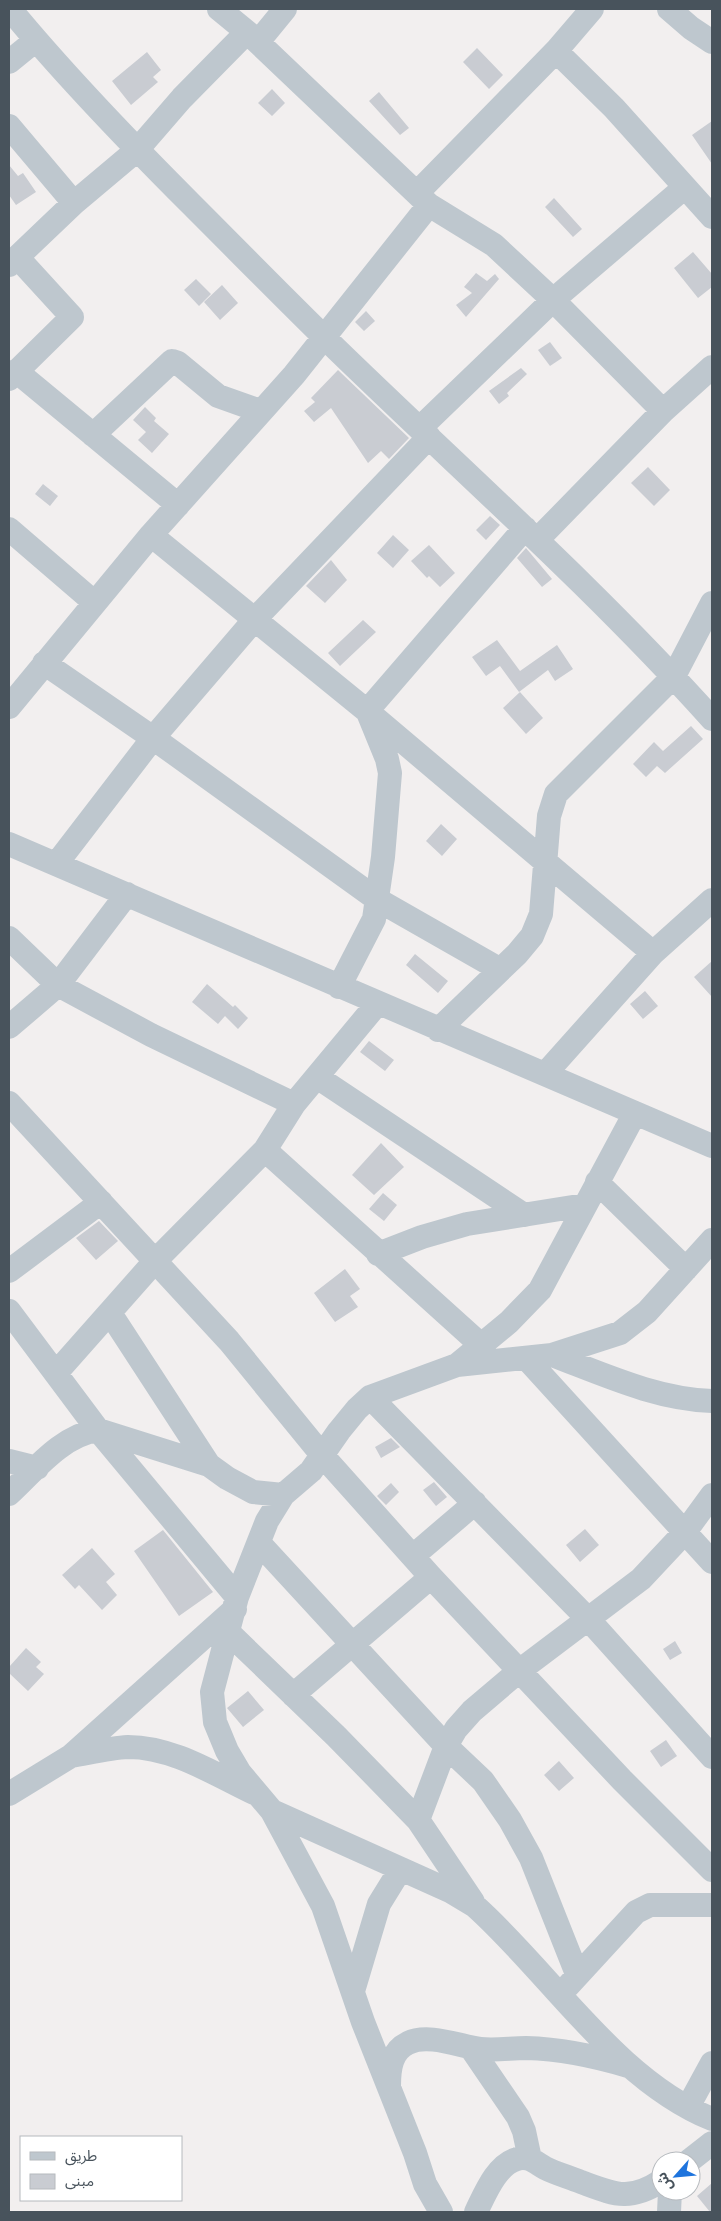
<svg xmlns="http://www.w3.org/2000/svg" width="721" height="2221" viewBox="0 0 721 2221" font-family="'DM Sans','Noto Sans Arabic',sans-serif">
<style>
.building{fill:#c9ccd2}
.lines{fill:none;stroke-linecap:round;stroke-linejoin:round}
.minor{stroke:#bec7ce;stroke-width:24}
</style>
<rect width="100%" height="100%" fill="#f2efef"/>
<path class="building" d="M477,48L503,75L489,89L463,62Z
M147,52L161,70L153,77L158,82L131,105L112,81Z
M272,89L285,103L272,116L258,103Z
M379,92L409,128L400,135L369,101Z
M712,121V164L692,135Z
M9,165L18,176L23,173L36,192L16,205L9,195Z
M554,198L582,229L573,237L545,207Z
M693,252L712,274V287L698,298L674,268Z
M476,273L487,281L495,274L499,279L466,317L456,305L472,293L464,287Z
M196,279L211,294L199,306L184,290Z
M222,285L238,303L220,320L204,302Z
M366,311L375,321L364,331L355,322Z
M550,342L562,358L550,366L538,350Z
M521,368L527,374L507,393L509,396L499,404L489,391Z
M338,370L409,438L389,459L381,451L368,463L331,408L314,422L304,411L315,402L311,398Z
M145,407L156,418L154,421L169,434L152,453L138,440L146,432L133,420Z
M648,467L670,490L654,506L631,483Z
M43,484L58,496L50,506L35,494Z
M490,516L500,525L486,540L476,530Z
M393,535L409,550L393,568L377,553Z
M429,545L455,573L440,587L429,576L427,578L411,561Z
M526,548L552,579L542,587L517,558Z
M331,560L347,580L325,603L306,586Z
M363,620L376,632L340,666L328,653Z
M497,640L520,671L557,645L573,669L555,681L548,670L519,692L500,666L486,676L472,657Z
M520,692L543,718L526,734L503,708Z
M691,726L703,739L665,773L657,766L646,777L633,764L654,742L663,751Z
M441,824L457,839L442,856L426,841Z
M415,954L448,981L438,993L406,965Z
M712,961V997L694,977Z
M207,984L233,1007L235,1005L248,1018L238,1029L225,1016L218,1024L192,1002Z
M645,991L658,1006L643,1019L630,1004Z
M369,1041L394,1060L385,1071L360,1052Z
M381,1143L404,1167L374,1195L352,1175Z
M383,1193L397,1205L384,1221L369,1209Z
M99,1221L118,1241L96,1260L76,1238Z
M345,1269L360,1289L350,1296L358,1307L335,1322L314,1293Z
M391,1438L400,1447L381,1458L375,1447Z
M434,1482L447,1497L436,1506L423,1490Z
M391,1483L399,1492L386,1505L377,1496Z
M585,1529L599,1545L580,1562L566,1545Z
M163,1530L213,1592L179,1616L134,1551Z
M92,1548L115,1574L106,1582L117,1595L102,1610L79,1585L75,1589L62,1575Z
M675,1641L682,1653L670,1660L663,1649Z
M26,1648L41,1662L36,1667L44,1674L28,1691L9,1673V1667Z
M248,1691L264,1710L243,1727L227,1708Z
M666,1740L677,1756L661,1767L650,1751Z
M559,1761L574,1778L559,1791L544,1775Z
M712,2183V2212H710L697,2196Z"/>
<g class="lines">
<path class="minor" d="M10,9C66,77 128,141 191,204C236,249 280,294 326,339C455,465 591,584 712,719
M219,9L247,32L429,205L494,245L553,300L663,411
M669,9L691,28L712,42
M258,42L285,9
M556,51L614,108L712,217
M9,62L36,40
M9,126L74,203
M417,193L556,51L592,9
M9,265L74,203L137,150L182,98L247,32
M16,371L178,505
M9,379L72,317L18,258
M420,428L553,300L685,187
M93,435L172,361L178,363L218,396L260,411
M9,529L95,603
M151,535L367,711L653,953
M537,540L663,411L712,367
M44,663L153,738L378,900L499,969
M9,707L151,535L294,375L429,205
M367,711L525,528
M9,844L712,1146
M57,863L153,738L255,619L429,437
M9,938L58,985L151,1035L294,1104
M339,987L374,919L383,857L390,773L387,759L369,715
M9,1027L58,985L127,894
M438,1030L517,954L532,936L541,914L549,816L556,794L674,676L712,603
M545,1074L653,953L712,900
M317,1077L524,1215
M9,1103L229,1341L322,1455L431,1577L622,1780L712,1870
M265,1150L481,1345
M597,1182L686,1269
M712,1240L647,1312L620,1333L552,1355L457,1365L370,1397L357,1409L339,1431L311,1471L283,1495L267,1521L237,1597L212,1692L215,1722L227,1751L240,1773L272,1811L450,1891L475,1906C551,1974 616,2080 712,2119
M378,1254L422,1237L467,1224L585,1205
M9,1271L101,1202
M9,1311L98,1430L237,1597
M110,1313L209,1465
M552,1355C605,1375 656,1399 712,1401
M526,1358L712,1562
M457,1365L509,1322L540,1290L635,1113
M56,1373L156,1260L265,1150L294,1104L377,1004
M370,1397L589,1620L712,1757
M9,1461L37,1468
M9,1494C36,1469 61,1436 98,1430L209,1465L227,1478L253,1492L283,1495
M259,1543L446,1746L483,1781L510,1820L531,1858L577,1974
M413,1556L475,1503
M228,1632L336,1736L418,1820L473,1902
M293,1695L431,1577
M71,1756C89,1753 109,1748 128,1747C173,1747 214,1774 254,1793
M9,1794L71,1756L235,1609
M272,1811L323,1906L363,2022L415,2153L425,2184L441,2212
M418,1820L446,1746L456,1729L472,1711L519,1671L641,1579L685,1532L712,1495
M568,1986L636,1912L650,1905H712
M353,1991L379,1904L400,1870
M471,2048L518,2117L524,2131L530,2159
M389,2086C389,2069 391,2051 408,2043C428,2033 459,2046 480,2049C495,2051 511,2048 526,2048C560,2049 595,2056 628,2066
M688,2107L712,2063
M689,2161L712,2143
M476,2212C485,2194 496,2165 517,2159C528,2155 536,2163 545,2168C557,2174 569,2177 581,2182C614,2194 629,2202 661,2181
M669,2212L670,2191"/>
</g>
<rect width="721" height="2221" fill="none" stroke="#48535c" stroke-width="20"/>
<rect x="20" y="2136" width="162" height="65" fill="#ffffff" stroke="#b6babe"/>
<rect x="30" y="2152" width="25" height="8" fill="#bec7ce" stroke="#b6babe"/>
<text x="65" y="2161" font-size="15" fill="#48535c">طريق</text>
<rect x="30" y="2174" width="25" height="15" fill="#c9ccd2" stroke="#b6babe"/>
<text x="65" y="2186" font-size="15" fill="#48535c">مبنى</text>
<g transform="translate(676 2176) rotate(243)"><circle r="24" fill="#ffffff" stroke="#b6babe"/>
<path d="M0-4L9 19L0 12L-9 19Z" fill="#1e74dd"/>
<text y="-8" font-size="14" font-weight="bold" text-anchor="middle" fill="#48535c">ش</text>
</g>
</svg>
